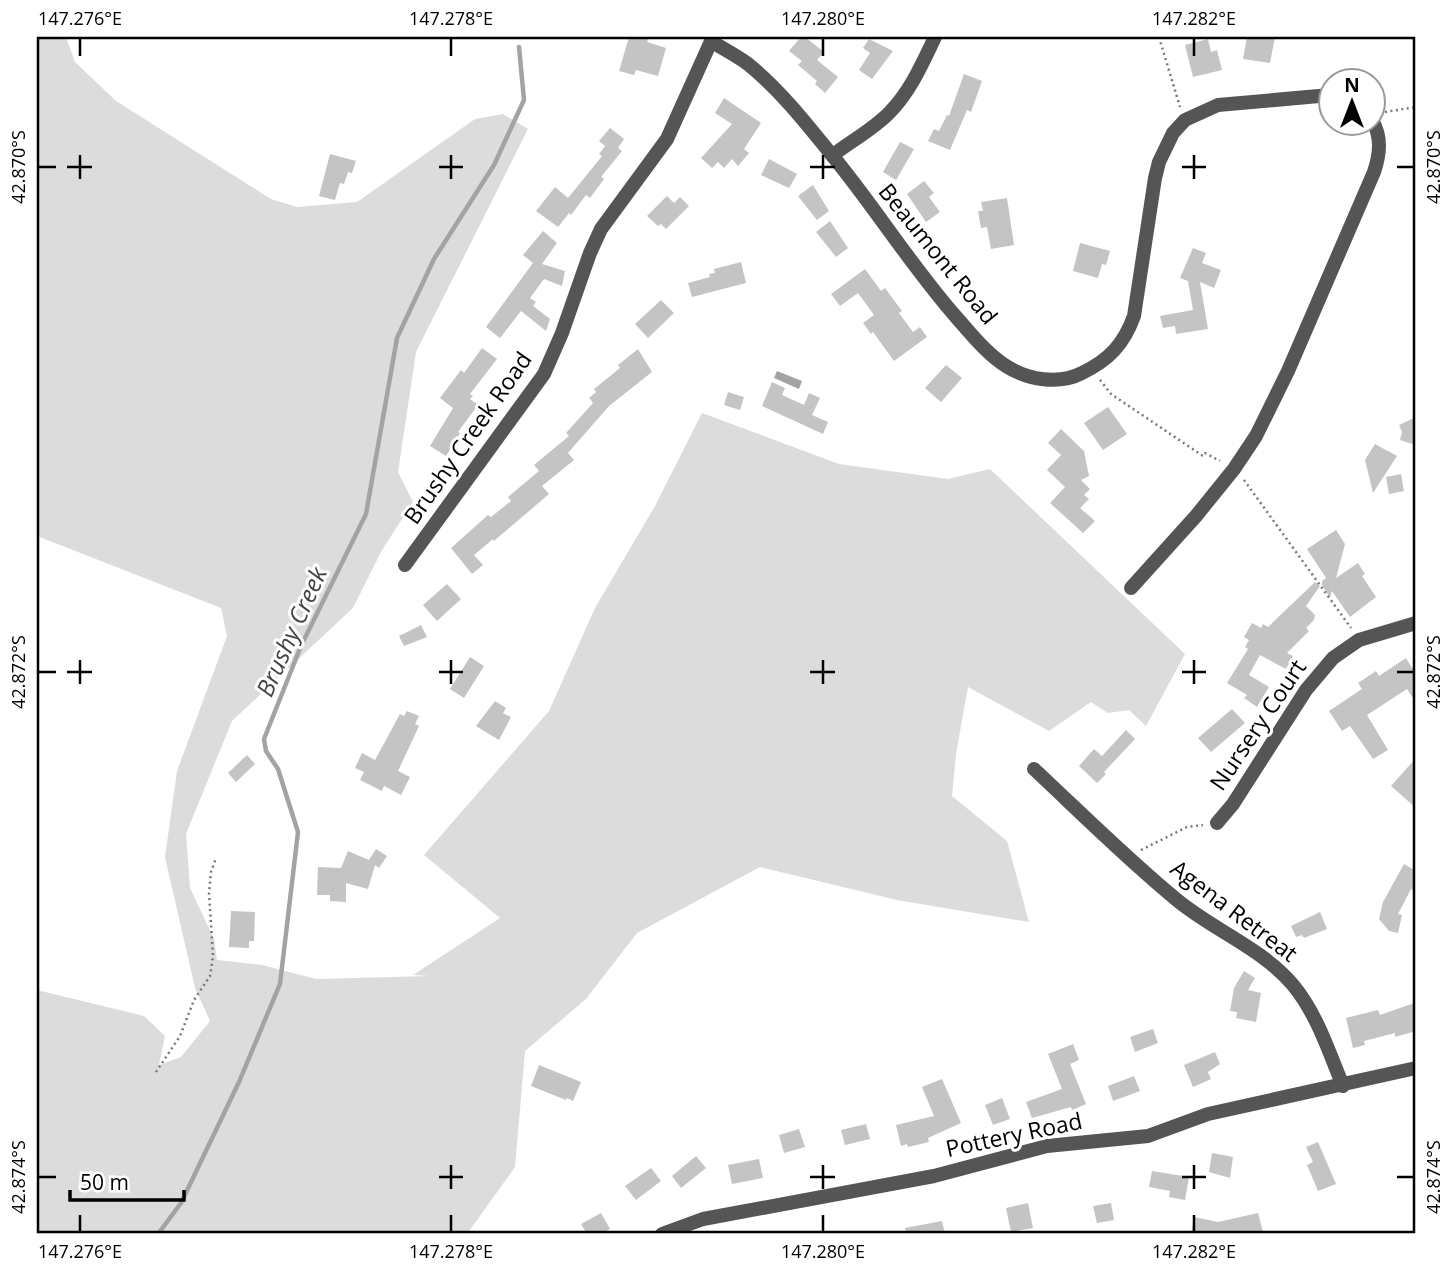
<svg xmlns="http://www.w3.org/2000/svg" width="1453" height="1271" viewBox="0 0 1453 1271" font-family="'Open Sans',sans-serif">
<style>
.green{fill:#dcdcdc}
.water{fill:#a3a3a3}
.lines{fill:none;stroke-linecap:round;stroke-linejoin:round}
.stream{stroke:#a3a3a3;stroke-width:4.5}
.building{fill:#c4c4c4}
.path{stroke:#777;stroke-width:2.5;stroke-dasharray:2 3.5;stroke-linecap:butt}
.minor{stroke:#555;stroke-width:14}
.ticks{fill:none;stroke:#000;stroke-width:2.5}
.labels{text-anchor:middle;stroke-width:6;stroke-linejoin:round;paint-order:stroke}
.street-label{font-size:23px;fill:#000;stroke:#fff}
.water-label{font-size:24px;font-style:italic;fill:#444;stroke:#fff}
.neatline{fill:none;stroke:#000;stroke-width:2.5}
.ticks-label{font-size:18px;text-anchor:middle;fill:#000}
</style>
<rect width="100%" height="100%" fill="#fff"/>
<path class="green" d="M37,37H66L75,62L116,101L271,199L297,207L357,202L475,119L503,114L528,129L416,352L398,472L413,502L382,550L353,608L232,721L186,834L190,888L214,939L217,960L262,965L316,979L430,976L413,975L500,918L424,855L549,711L595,608L655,506L702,413L839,464L948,479L990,469L1185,654L1146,726L1129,710L1108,713L1091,702L1049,731L968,687L956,754L952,796L1007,841L1029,922L897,900L760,867L637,933L586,999L525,1051L515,1167L467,1234H37V990L144,1016L165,1036L159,1065L181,1057L210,1021L195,988L165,857L177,771L227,636L221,608L37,536Z"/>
<path class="water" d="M777,371L802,381L799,389L774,378Z"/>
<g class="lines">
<path class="stream" d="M158,1234L181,1203L239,1082L280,984L298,832L278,769L266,751L264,739L301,646L366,514L397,338L434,259L494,165L524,100L519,47"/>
</g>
<path class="building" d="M629,37H649L647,42L666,48L658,76L636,70L634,75L619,71Z
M801,37H805L824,52L817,60L838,77L825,93L815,84L817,81L798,65L802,61L789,51Z
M1247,37H1275L1270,63L1243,59Z
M869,39L893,51L872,79L859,70L870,53L863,48Z
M1208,39L1211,52L1217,50L1222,70L1193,77L1185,45Z
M964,74L982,81L971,112L967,110L950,150L928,141L934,129L939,131L947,115L949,116Z
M724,98L761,123L744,149L749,153L738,166L732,159L724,168L718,162L712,168L701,158L732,124L715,113Z
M610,128L624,139L618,148L622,151L601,177L604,179L590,198L586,195L571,215L569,213L558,227L536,211L555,187L568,198L602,156L599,154L605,146L599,141Z
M900,142L914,149L896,180L883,172Z
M330,154L356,161L352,173L348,172L344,184L340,183L335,200L319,196Z
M769,159L797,174L789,188L761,175Z
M924,181L934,193L929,197L940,212L926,222L907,194Z
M813,185L829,211L817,220L798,196Z
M667,196L674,203L680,197L689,206L666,229L661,224L658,226L647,216Z
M1007,198L1014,245L991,249L987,227L981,228L978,211H983L981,202Z
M830,221L848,248L836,257L816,232Z
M543,231L557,243L542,264L565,271L562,286L544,279L530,298L536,302L533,306L550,319L546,331L521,311L500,338L486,327L533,263L523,255Z
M1080,243L1110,251L1106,265L1102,264L1098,278L1073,271Z
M1193,248L1206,253L1202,263L1221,270L1214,288L1200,282L1208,329L1176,334L1175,326L1163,328L1160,316L1193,310L1188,281L1180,278Z
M741,262L746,283L692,297L688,283L710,277L709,274L715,273L714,269Z
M865,269L881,291L885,288L902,311L899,313L913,332L920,327L927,337L894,361L873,332L871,334L863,323L874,315L858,293L840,306L831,294Z
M661,300L674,313L648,338L635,324Z
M482,348L497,359L470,394L473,396L470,399L478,405L458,432L460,433L446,456L430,446L453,408L440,398L461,370L464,373Z
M638,349L652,372L609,406L568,453L574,460L542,486L549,494L494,541L493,539L474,555L483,565L472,574L451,548L488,515L491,517L511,501L508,497L539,471L534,465L569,436L566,433L593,403L589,398L596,392L594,389L620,368L618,365Z
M946,365L962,378L941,402L925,388Z
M772,382L785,388L782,395L804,405L809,393L820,398L812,415L828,422L823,434L762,406Z
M728,392L744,397L740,410L724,405Z
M1108,407L1127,434L1103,450L1084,423Z
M1416,417V445L1400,440L1402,432L1399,425Z
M1061,429L1084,451L1089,476L1081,480L1090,489L1084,495L1089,499L1080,508L1095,521L1083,533L1050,503L1065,487L1047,470L1061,455L1048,443Z
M1375,444L1397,456L1373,493L1365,460Z
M1401,474L1404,491L1389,494L1386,477Z
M1336,530L1345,544L1336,578L1358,563L1365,574L1362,576L1376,597L1350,617L1332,591L1330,598L1322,585V581L1326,578L1307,549Z
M1315,582L1320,586L1306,606L1315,615L1314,620L1306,628L1309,631L1287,653L1293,656L1286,669L1260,655L1249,675L1269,687L1257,707L1244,698L1247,695L1227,683L1248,649L1245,647L1249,640L1244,637L1252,623L1261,628L1263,624L1268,627Z
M447,584L461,599L437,621L423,605Z
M421,625L427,637L404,646L399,636Z
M470,657L484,666L464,698L450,689Z
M1406,658L1412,668L1416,669V703L1407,689L1367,715L1388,750L1373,759L1350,726L1342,731L1329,711L1362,689L1358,683L1376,671L1379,676Z
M495,701L506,708L503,713L511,717L499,740L476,726Z
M1232,709L1245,723L1211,752L1198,738Z
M407,711L419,716L415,724L419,726L398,771L410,777L401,795L384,786L382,791L360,780L364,772L355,768L362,753L375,760L400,714L404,716Z
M1126,730L1135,739L1104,772L1106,774L1097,783L1079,766L1094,749L1102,756Z
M247,755L255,764L236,782L228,773Z
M1416,758V808L1391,786Z
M376,849L387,856L379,868L375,865L368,889L346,883V902L330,901V895H317L318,867L341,868L348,851L369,860Z
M1404,864L1416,871V892L1411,889L1398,914L1402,915L1398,933L1389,931L1379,919L1383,902Z
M231,911L255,912L254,941H249V948L229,947Z
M1320,912L1327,929L1304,938L1302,935L1296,937L1291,926Z
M1244,971L1255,978L1248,990L1261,993L1256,1022L1236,1018L1237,1012L1230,1011L1234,988Z
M1414,1003L1416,1010V1031L1395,1037V1033L1364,1041L1365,1045L1353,1048L1346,1018L1378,1010L1380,1015Z
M1153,1029L1158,1043L1135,1052L1130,1037Z
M1073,1044L1079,1060L1070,1064L1086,1104L1072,1110L1071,1107L1032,1118L1026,1102L1062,1089L1048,1054Z
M1215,1052L1220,1064L1208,1072L1211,1079L1193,1087L1184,1065Z
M539,1065L581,1082L573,1101L567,1098L566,1100L531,1086Z
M1134,1076L1140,1091L1113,1101L1108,1086Z
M942,1079L961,1123L928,1138L929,1142L908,1147L907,1144L901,1146L896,1125L934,1116L922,1087Z
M1002,1098L1010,1119L993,1125L985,1105Z
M866,1124L870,1139L845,1145L841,1130Z
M799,1129L805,1147L784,1153L779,1135Z
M1318,1142L1336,1184L1318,1191L1307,1165L1313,1162L1306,1147Z
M1212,1153L1233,1157L1230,1178L1209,1172Z
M696,1156L706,1168L681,1188L672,1176Z
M759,1159L763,1178L732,1184L728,1165Z
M651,1168L661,1181L636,1200L625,1186Z
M1152,1171L1189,1177L1185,1200L1169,1197L1170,1191L1149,1187Z
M1028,1203L1033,1228L1011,1232L1006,1208Z
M1111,1203L1114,1220L1097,1223L1093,1206Z
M601,1213L610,1229L601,1234H587L581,1224Z
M1258,1213L1263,1232L1252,1234H1191L1194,1217L1218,1222Z
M942,1221L945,1234H906L905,1228Z"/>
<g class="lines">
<path class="path" d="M1159,37L1180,107
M1385,112L1416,107
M1100,380L1111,394L1203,456L1205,453L1220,461
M1244,480L1351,628
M1141,850L1187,827L1203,825
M156,1072L180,1036L194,1000L210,976L213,956L209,893L211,872L216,858"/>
<path class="minor" d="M712,42C724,49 737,56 748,64C779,89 806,123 831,154C875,207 911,266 957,318C972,335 987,354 1006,366C1028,380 1059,385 1082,373C1109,360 1124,344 1134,316L1155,178L1159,162L1173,133L1185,120L1218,105L1330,95
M833,155C851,141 874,129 890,112C911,90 922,64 935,37
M405,565L544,374L562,333L590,253L601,229L667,139L713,37
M1131,588L1196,516L1234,469L1256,436L1288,371L1374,172C1380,154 1382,137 1372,120
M1034,769C1081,813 1127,859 1177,900C1213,930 1262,948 1293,985C1317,1014 1329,1052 1343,1086
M1217,823L1233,804L1306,690L1333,658L1359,640L1416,623
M662,1234L703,1219L934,1176L1047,1146L1148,1136L1208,1114L1416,1068"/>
</g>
<path class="ticks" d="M80,38V56M451,38V56M823,38V56M1194,38V56M80,155V179M451,155V179M823,155V179M1194,155V179M38,167H56M67,167H92M439,167H463M810,167H835M1182,167H1206M1397,167H1414M80,660V684M451,660V684M823,660V684M1194,660V684M38,672H56M67,672H92M439,672H463M810,672H835M1182,672H1206M1397,672H1414M451,1165V1189M823,1165V1189M1194,1165V1189M38,1177H56M439,1177H463M810,1177H835M1182,1177H1206M1397,1177H1414M80,1215V1232M451,1215V1232M823,1215V1232M1194,1215V1232"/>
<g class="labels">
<g class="street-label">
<text transform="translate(938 254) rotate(51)" y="8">Beaumont Road</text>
<text transform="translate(468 438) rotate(-55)" y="8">Brushy Creek Road</text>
<text transform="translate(1258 725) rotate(-56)" y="8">Nursery Court</text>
<text transform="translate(1234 911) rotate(37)" y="8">Agena Retreat</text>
<text transform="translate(1014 1135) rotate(-12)" y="8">Pottery Road</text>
</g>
<g class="water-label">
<text transform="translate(292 632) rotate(-66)" y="8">Brushy Creek</text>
</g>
</g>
<rect width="1453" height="1271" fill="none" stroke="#ffffff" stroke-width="77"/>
<g transform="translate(1352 102)"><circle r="33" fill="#ffffff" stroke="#999999" stroke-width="2"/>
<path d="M0-5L12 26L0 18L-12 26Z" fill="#000000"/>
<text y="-10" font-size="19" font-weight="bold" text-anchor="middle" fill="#000000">N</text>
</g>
<path d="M70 1190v10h114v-10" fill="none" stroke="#000000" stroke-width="3.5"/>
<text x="80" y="1190" font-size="21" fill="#000000" stroke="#ffffff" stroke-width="5" paint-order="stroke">50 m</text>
<rect x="38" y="38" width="1376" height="1194" class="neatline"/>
<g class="ticks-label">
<text x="80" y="25">147.276°E</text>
<text x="451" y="25">147.278°E</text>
<text x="823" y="25">147.280°E</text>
<text x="1194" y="25">147.282°E</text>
<text transform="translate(19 167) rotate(-90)" y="6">42.870°S</text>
<text transform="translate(1434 167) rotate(-90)" y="6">42.870°S</text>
<text transform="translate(19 672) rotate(-90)" y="6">42.872°S</text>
<text transform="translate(1434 672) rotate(-90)" y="6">42.872°S</text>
<text transform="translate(19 1177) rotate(-90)" y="6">42.874°S</text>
<text transform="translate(1434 1177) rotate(-90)" y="6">42.874°S</text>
<text x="80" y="1258">147.276°E</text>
<text x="451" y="1258">147.278°E</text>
<text x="823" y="1258">147.280°E</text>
<text x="1194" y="1258">147.282°E</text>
</g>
</svg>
